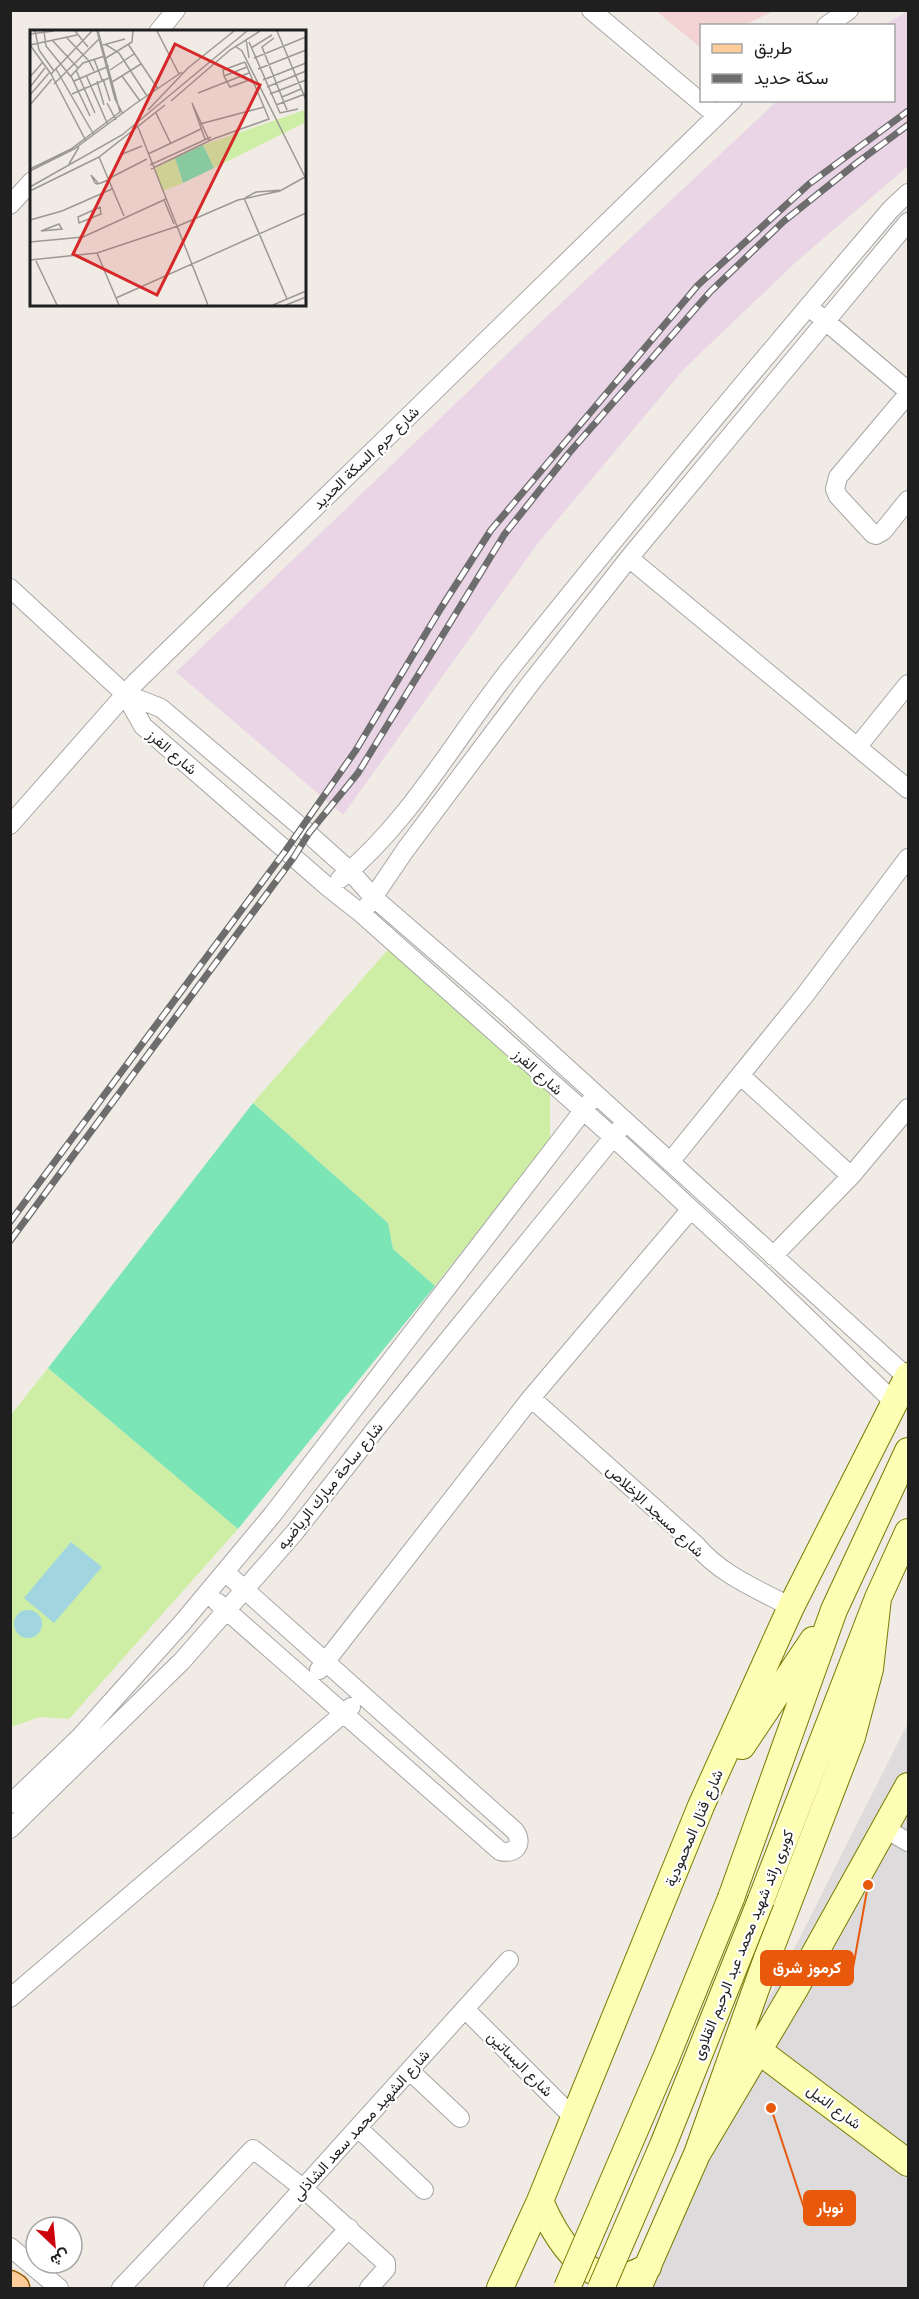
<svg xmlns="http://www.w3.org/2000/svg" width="919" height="2299" viewBox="0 0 919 2299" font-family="Quicksand,Vazirmatn,sans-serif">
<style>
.residential{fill:#dddbdb}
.commercial{fill:#f2d2d3}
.industrial{fill:#ead5e7}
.grass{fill:#ceeea6}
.pitch{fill:#7ce5b6}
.water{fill:#a1d6e1}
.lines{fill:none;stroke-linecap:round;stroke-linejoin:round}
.street-casing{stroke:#a6a6a6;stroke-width:20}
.secondary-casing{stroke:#757b00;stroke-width:28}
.primary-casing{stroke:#995d00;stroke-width:31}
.street{stroke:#fff;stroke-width:18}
.secondary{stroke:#fefdb4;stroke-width:26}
.primary{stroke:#ffcd9a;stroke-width:28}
.rail-casing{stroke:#6d6d6d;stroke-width:7}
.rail{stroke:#fff;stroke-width:4.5;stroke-dasharray:14;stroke-linecap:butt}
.secondary-bridge-casing{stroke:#757b00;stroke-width:28;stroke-linecap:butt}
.secondary-bridge{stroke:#fefdb4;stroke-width:26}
.labels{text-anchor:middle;stroke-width:4.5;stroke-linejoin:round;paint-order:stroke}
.street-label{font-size:15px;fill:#1f1f1f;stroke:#fff}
.inset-road{fill:none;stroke:#9c9995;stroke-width:1.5}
.view{fill:#d62828;fill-opacity:0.15;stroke:#d62828;stroke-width:3}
.inset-edge{fill:none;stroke:#1f1f1f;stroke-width:3}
.leader{fill:none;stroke:#e8590c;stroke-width:2}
.callout-dot{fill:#e8590c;stroke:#fff;stroke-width:2}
.callout{fill:#e8590c;stroke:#e8590c;stroke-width:2}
.callout-label{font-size:16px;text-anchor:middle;font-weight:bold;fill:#fff}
</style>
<rect width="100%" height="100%" fill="#f0ebe4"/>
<path class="residential" d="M908,1723V2288H627L745,2046Z"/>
<path class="commercial" d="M656,11H774L744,25L702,26L701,46L700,47Z"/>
<path class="industrial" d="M908,11V166L797,261L684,369L538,543L343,815L176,672L527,335L777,101L894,100V26L884,25Z"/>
<path class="grass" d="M393,944L550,1077V1139L435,1286L393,1249L388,1223L253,1103Z
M48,1368L238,1529L69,1719L40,1717L11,1727L10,1416Z"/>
<path class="pitch" d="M253,1103L388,1223L393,1249L435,1286L238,1529L48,1368Z"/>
<path class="water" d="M71,1542L102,1567L54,1623L24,1598Z
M14 1624a14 14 0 1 1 28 0a14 14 0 1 1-28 0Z"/>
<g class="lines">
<g class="street-casing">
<path id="street" d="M591,10L716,115
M826,26L849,10
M158,32L176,10
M10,205L32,181
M816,313L908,391
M908,394L838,477L835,489L838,496L873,534L876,535L883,531L908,500
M629,558L908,789
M10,588L125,694L143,726L329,888L362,914L613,1137L772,1284L896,1404
M125,694L161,708L301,827L350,871L373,897L500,1007L908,1378
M858,746L908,684
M10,825L135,683L733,100
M340,879C413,819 456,736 514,664C637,510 763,359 891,209L908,193
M368,905L406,849L530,684L629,558L908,222
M740,1075L851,1176
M670,1162L805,995L908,858
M773,1256L851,1176L908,1108
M531,1398L696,1545C721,1575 757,1589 791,1607
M217,1602L500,1851C515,1855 524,1844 515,1831L225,1572
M319,1670L531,1398L691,1209
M10,1804L80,1737L183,1622L273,1514L589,1103
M884,1828L908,1842
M10,1829L182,1661L295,1532L374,1431L619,1130
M10,1998L351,1707
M465,2009L574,2118
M410,2071L460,2118
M358,2128L424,2190
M10,2247L59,2288
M121,2288L253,2149L304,2189L386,2263V2269L369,2288
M213,2288L509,1960
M294,2288L349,2228"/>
</g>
<g class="secondary-casing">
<path id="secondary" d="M742,1746L813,1640
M731,1898L834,1610L908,1451
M761,1900L878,1598L908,1532
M759,2051L908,2163
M697,2154L767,1958L852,1737L870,1669L878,1598
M540,2201C554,2234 583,2285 626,2276C633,2275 641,2270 648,2267
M500,2288L540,2201L701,1806L791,1607L908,1376
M638,2288L697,2154L796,1987L908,1786"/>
</g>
<g class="primary-casing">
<path id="primary" d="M10,2285L15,2288"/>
</g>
<use href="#street" class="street"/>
<use href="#secondary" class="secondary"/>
<use href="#primary" class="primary"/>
<g class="rail-casing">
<path id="rail" d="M10,1222L286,850L356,750L441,608L491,530L698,285L809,184L908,111
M10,1241L294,857L309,833L358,773L504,535L569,453L710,292L784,221L858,162L908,125"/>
</g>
<use href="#rail" class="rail"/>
<g class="secondary-bridge-casing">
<path id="secondary-bridge" d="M567,2288L666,2058L731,1898
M601,2288L663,2145L761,1900"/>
</g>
<use href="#secondary-bridge" class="secondary-bridge"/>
</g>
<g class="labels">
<g class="street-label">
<text transform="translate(366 458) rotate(-44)" y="5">شارع حرم السكة الحديد</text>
<text transform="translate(172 752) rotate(41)" y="5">شارع الفرز</text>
<text transform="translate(538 1072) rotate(42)" y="5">شارع الفرز</text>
<text transform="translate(330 1486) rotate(-51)" y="5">شارع ساحة مبارك الرياضيه</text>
<text transform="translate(655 1511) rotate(43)" y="5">شارع مسجد الإخلاص</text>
<text transform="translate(694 1828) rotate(-67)" y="5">شارع قنال المحمودية</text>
<text transform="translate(743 1945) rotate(-68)" y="5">كوبرى رائد شهيد محمد عبد الرحيم القلاوى</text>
<text transform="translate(520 2064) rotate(45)" y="5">شارع البساتين</text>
<text transform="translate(834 2107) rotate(37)" y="5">شارع النيل</text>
<text transform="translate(361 2125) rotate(-48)" y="5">شارع الشهيد محمد سعد الشاذلى</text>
</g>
</g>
<g transform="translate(30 30)">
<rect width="276" height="276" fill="#f0ebe4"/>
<path d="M275,80L276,92L184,138L173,115ZM145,128L153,153L133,161L125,142L127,137Z" fill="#ceeea6"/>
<path d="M173,115L184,138L153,153L145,128Z" fill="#7ce5b6"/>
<path class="inset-road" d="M5,1L9,20L24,41M14,1L16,16L42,48L60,86M45,1L58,17M67,1L85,69L93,84M127,1L149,44M247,1L276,70M0,4L24,1M36,7L59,31L64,41M244,8L232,17L257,80M216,9L219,28M22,10L48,38M219,12L250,83L268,79M75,14L89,23L117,66M98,14L128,59M0,15L21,44L56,111M0,15L47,5M73,15L95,9M205,16L212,21L276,149M221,18L242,5M76,28L102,12L103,1M224,28L276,7M64,29L72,50M215,32L193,40L194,46L200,57L222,49M158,38L204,1M26,39L64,105M228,39L276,20M46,40L65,83M80,40L104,24M21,44L62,1M56,45L78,95M41,46L53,33L75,26M92,46L110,71M194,46L217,37M0,47L12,33M73,49L80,71M233,50L276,33M44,51L79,36M67,51L74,75M82,52L111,34M24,54L70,8M0,57L15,38M237,57L276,41M168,63L219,43M42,64L79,48M240,64L276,50M0,65L19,43M252,67L271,59M141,71L200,20L230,1M77,73L86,90M105,74L152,42M0,75L22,49M246,75L275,64M118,80L159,37M126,83L141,114M170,94L234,77M108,97L178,275M175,109L162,73L179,110M118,124L171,99M90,125L112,116M69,127L94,186M39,134L49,117M120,135L181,107M0,139L41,119L90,82L68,1M121,139L183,109L239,89L215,32M0,141L44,119L105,74M78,149L117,129M68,153L61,145L65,153L67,154L71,153L78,150M0,157L92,105L217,1M0,161L69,127L135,75M214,168L257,269M215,168L226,162L252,160M134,170L144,194M70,177L71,184L49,193L48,187ZM0,190L32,181L82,159M29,194L32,199L11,201ZM0,212L53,207L136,169M67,223L89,275M0,230L67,223L148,196L208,170L250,161L275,147M6,231L27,275M86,268L276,183M243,275L276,261M256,275L276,267"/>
<path class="view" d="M145,14L230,55L127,265L43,224Z"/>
<rect width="276" height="276" class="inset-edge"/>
</g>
<path class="leader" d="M868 1885L853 1968M771 2108L804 2208"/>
<g class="callout-dot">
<circle cx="868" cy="1885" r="6"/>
<circle cx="771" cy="2108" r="6"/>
</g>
<g class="callout">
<rect x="761" y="1951" width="92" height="34" rx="6"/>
<rect x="804" y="2191" width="51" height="34" rx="6"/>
</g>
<g class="callout-label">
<text x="807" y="1973">كرموز شرق</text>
<text x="830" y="2213">نوبار</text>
</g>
<rect width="919" height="2299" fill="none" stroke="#1f1f1f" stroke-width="24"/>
<rect x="700" y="24" width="195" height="78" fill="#ffffff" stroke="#a5a5a5" stroke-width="1.5"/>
<rect x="712" y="44" width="30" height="9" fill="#ffcd9a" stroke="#a5a5a5" stroke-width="1.5"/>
<text x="754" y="54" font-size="18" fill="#1f1f1f">طريق</text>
<rect x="712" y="74" width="30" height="9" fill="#6d6d6d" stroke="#a5a5a5" stroke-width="1.5"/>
<text x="754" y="84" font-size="18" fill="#1f1f1f">سكة حديد</text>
<g transform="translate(54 2245) rotate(154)"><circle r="28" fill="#ffffff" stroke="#a5a5a5" stroke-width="1.5"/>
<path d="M0-4.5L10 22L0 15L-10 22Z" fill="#cd000d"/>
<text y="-9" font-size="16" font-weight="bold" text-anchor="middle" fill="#1f1f1f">ش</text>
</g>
</svg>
